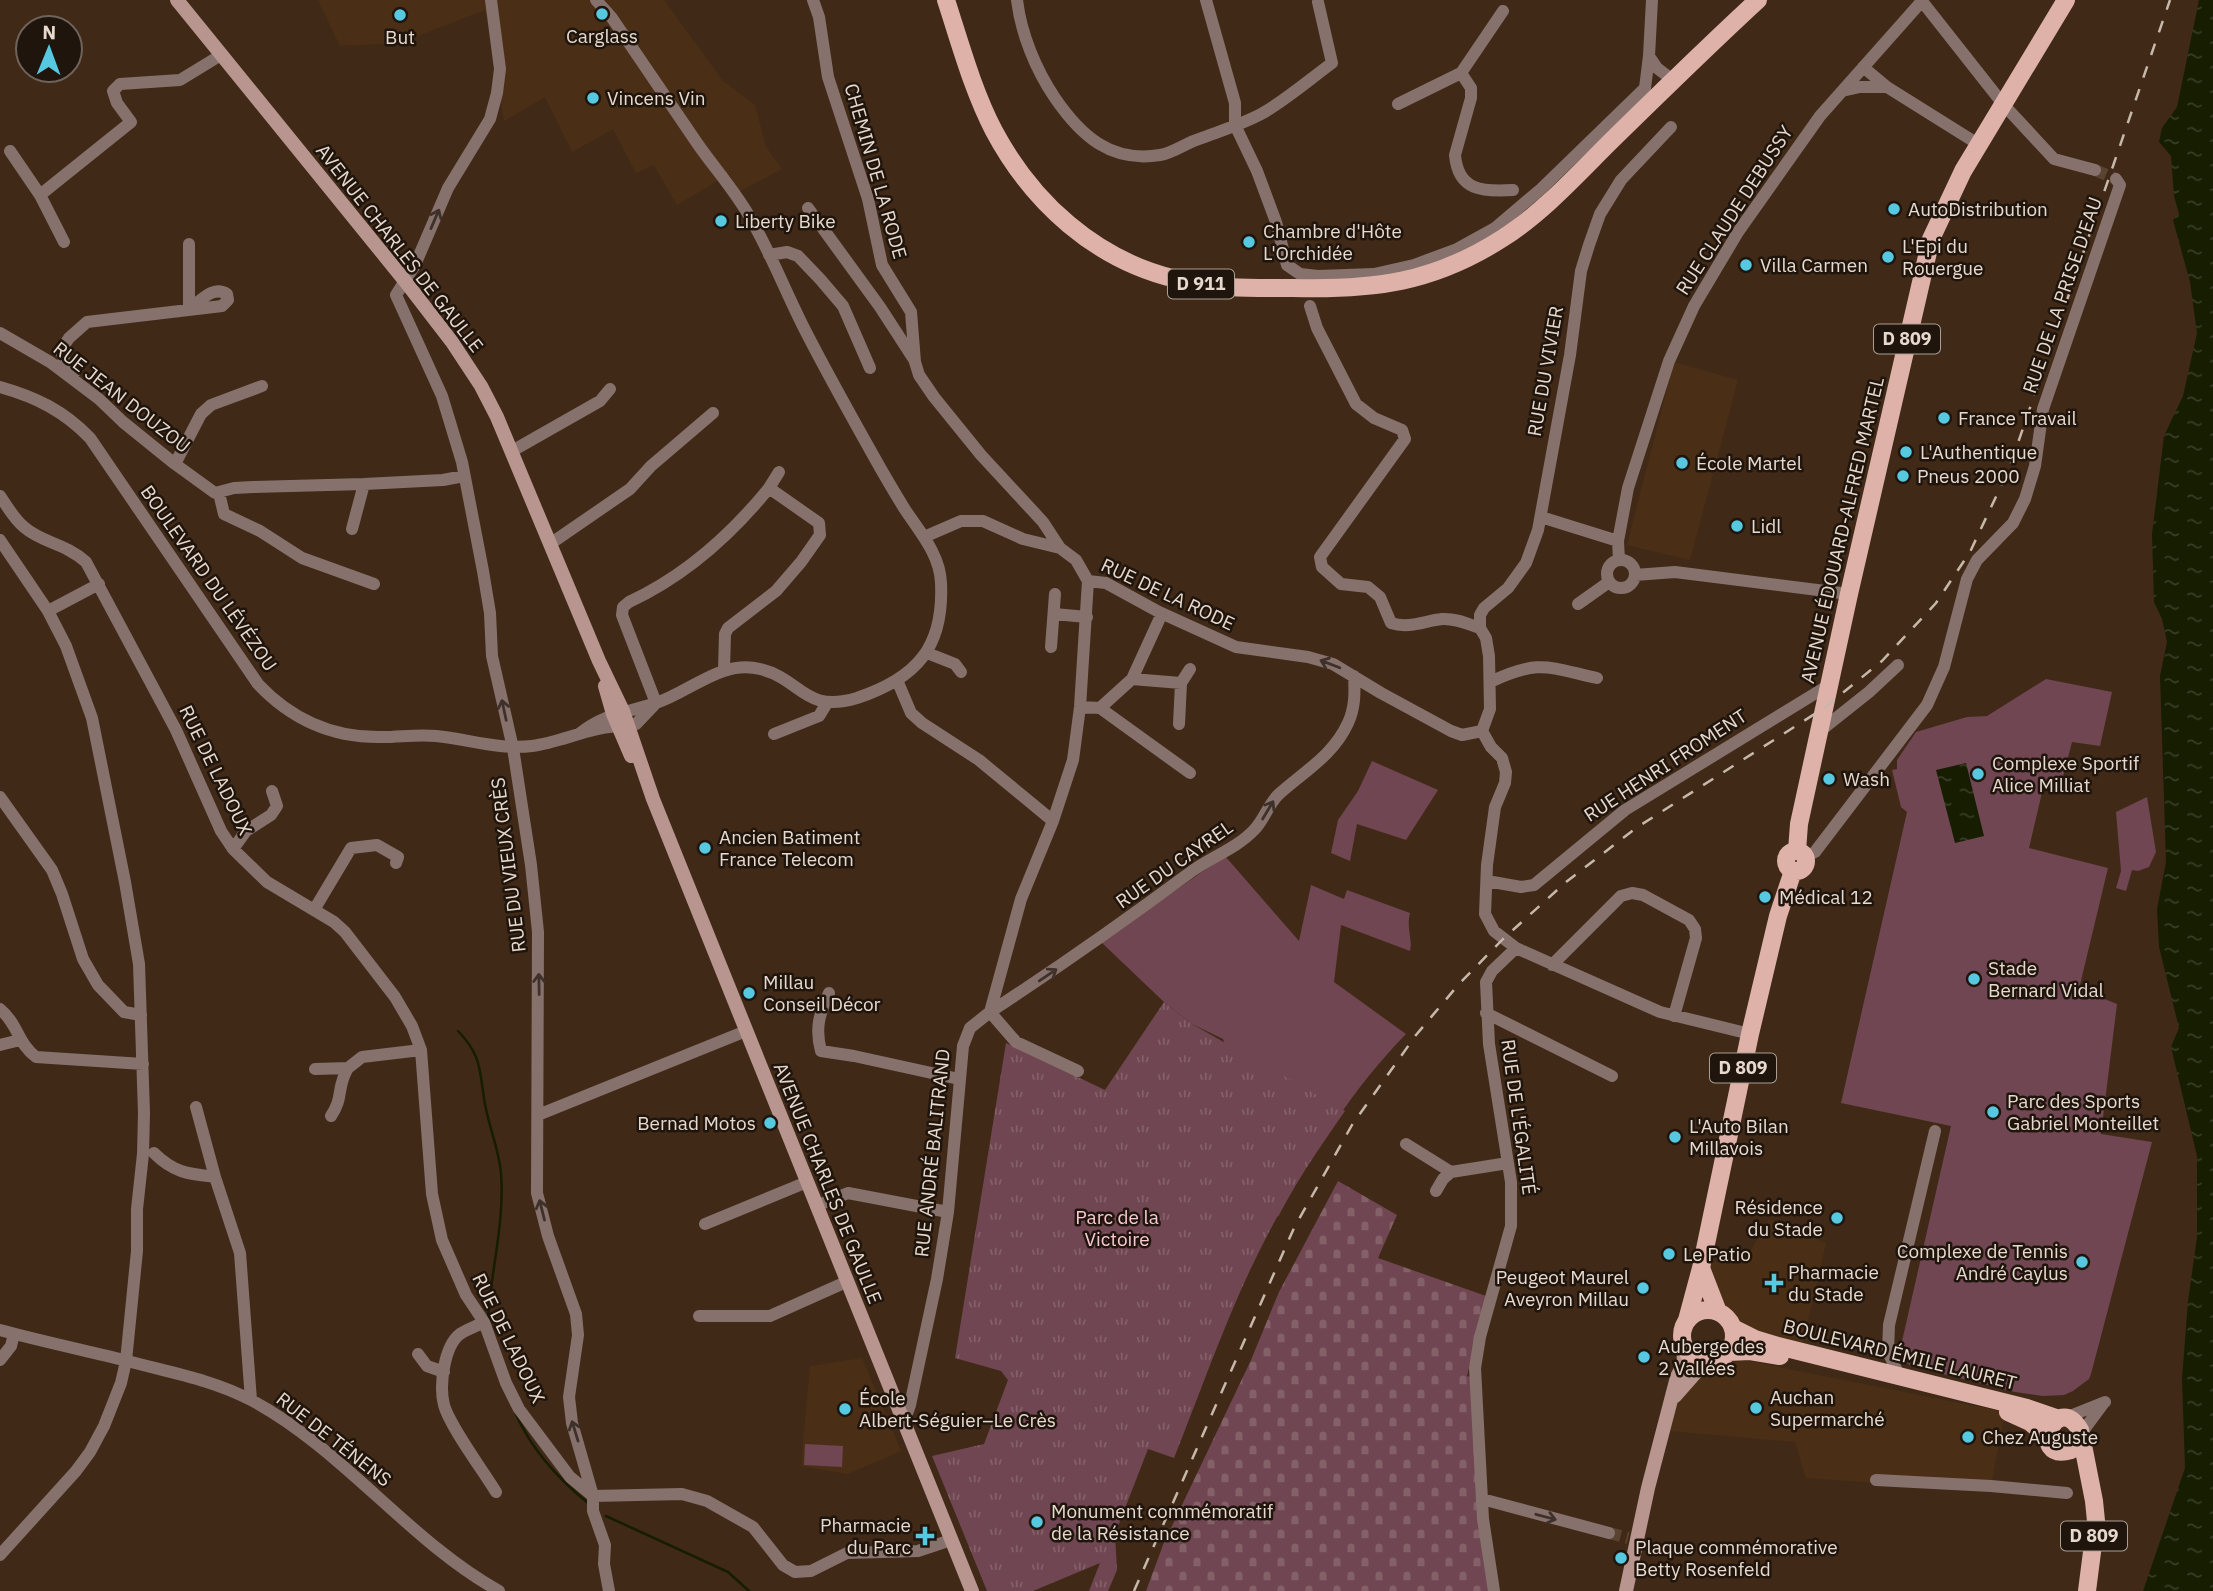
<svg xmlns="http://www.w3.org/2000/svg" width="2213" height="1591" viewBox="0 0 2213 1591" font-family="'IBM Plex Sans',sans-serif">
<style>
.built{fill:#4a2f16}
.grass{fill:#6f4651}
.cemetery{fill:url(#cemetery-stones)}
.park{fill:url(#park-tufts)}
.water{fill:url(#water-ripples)}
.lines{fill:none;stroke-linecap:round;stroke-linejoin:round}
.stream{stroke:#161d01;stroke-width:2.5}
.street-tunnel{stroke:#594432;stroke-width:12;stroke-dasharray:12 6;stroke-linecap:butt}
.street{stroke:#87716d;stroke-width:12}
.secondary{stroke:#b8968f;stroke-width:14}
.primary{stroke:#dfb2a9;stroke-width:18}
.rail{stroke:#c7b8aa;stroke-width:2.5;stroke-dasharray:12 12;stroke-linecap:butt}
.oneway{stroke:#3e312a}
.poi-dot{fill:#56c9e1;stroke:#1f150d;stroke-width:2.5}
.labels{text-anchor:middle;stroke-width:5;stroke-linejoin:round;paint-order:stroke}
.shield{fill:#1f150d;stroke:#ab9e93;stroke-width:2}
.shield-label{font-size:18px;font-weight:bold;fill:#e7d9cd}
.poi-label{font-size:19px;fill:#e7d9cd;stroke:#1f150d;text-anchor:start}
.street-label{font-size:19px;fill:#e7d9cd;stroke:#1f150d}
.park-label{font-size:19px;fill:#f8c8d4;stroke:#1f150d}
</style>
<defs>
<pattern id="cemetery-stones" width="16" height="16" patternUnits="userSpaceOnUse" patternTransform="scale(1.75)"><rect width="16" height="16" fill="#6f4651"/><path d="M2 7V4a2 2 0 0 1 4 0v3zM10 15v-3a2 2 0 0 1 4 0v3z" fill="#846069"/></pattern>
<pattern id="park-tufts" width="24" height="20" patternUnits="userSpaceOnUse" patternTransform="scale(1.75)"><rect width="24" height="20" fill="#6f4651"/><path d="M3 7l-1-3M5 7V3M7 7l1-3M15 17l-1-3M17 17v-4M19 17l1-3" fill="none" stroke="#846069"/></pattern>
<pattern id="water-ripples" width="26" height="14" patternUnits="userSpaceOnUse" patternTransform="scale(1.75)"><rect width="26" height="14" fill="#161d01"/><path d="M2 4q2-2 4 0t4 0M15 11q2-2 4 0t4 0" fill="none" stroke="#383d25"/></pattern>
</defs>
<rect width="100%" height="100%" fill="#402a17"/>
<path class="built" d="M318,0H664L723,81L755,105L766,147L782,169L740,191L729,174L677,205L654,165L636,173L613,129L572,152L545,97L504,121L485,10L399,43L340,46Z
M1674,362L1738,380L1690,560L1627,545Z
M1769,1219L1826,1243L1803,1343L1744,1330L1719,1303L1707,1261L1743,1264Z
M862,1358L901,1451L848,1474L801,1466L810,1366Z
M1743,1360L2005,1412L1990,1491L1806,1478L1795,1442L1670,1431L1673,1400L1702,1371Z"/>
<path class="grass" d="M2046,679L2112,692L2100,746L2072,742L2060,788L2044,784L2029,848L2108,868L2079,989L2117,1004L2101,1134L2152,1142L2091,1374L2089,1379L2073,1391L2064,1395L2043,1396L2015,1392L1911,1366L1894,1352L1900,1350L1951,1126L1841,1103L1907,812L1901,807L1892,770L1897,769V760L1916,732L1967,717L1987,716Z
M1372,761L1438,790L1406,840L1357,824L1350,861L1331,853L1338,820L1358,791Z
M2147,797L2156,852L2149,867L2138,871L2132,870L2126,891L2116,888L2121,871L2116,812Z
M1225,856L1299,941L1311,885L1344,899L1347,890L1410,913C1406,929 1413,939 1410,951L1341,925L1334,982L1406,1034C1354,1087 1313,1152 1278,1217L1223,1039L1192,1024L1164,1002L1101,942Z
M805,1444L843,1446L842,1467L804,1465Z"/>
<path class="cemetery" d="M1338,1181L1397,1215L1378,1258L1486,1296L1467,1376L1471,1377L1490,1591H1146L1163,1545L1251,1360L1279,1292Z"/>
<path class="park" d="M1164,1002L1192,1024L1345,1111C1317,1151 1290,1191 1268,1234C1230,1306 1204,1383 1174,1458L1148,1449L1115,1534L1117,1570L1108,1591H1089L1100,1563L1033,1591H987L932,1456L984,1444L1008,1380L1001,1371L955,1358L1006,1043L1105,1090Z"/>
<path class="water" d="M2199,0H2213V1591H2143L2185,1468L2182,1379L2188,1301L2197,1237V1156L2171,1047L2179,1028L2159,947L2157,909L2166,862L2160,676L2167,642L2162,619L2154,602L2152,534L2164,436L2183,396L2197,333L2190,282L2173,220L2179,214L2174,196L2171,156L2159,142L2162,128L2177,107Z
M1966,763L1984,836L1955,843L1936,770Z"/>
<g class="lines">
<path class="stream" d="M458,1031C483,1057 479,1071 485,1104C489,1127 499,1150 501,1173C505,1221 491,1270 488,1318
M515,1412C531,1449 557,1478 588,1503
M606,1516L728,1572L749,1591"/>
<path class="street-tunnel" d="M2095,170L2116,179
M1609,1533L1628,1538"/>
<path class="street" d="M491,0L500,69L497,93L490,119L448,188L415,265L396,295L442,396L462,462L483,571L490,613L492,656L513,748L531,865L538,932L537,1193L548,1236L576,1314L578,1335L569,1397L572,1423L593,1496V1511L605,1545L604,1564L609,1591
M813,0L819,17L828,77L868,199L882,265L911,312L915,362L919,375L934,397L981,455L1043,522L1060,548
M1017,0C1021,34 1036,70 1055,98C1081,136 1111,163 1160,155C1173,153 1186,143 1199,139C1220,131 1243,124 1263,113C1287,99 1309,80 1332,63L1318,2
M1206,0L1235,103V125L1257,171L1276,222L1287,265L1300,274L1318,276L1374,274L1414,265L1457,249L1495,228L1541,189L1645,88L1649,56
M1652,0L1649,56L1657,68L1674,81
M1921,0L2003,104L2054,159L2095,170
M1503,11L1461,73L1471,88V98L1455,155C1458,191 1483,192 1513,190
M1863,67L1887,87L1978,144
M1842,91L1860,87H1887
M1398,104L1461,73
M1671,127L1621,180L1600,214L1589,245L1581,271L1570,355L1538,530L1526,563L1508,588L1484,608L1480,615V628L1486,638L1489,656L1490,709L1482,731L1491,747L1502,758L1506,772L1505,783L1495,807L1487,865L1485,914L1494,931L1516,948L1660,1012L1750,1034
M10,151L40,195L131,122L117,103L113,91L120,84L180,80L221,55
M40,195L64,242
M808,208L880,307L915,361
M769,255L787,252L798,256L820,279L843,306L870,368
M1310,306L1317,328L1356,404L1374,418L1402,430L1405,439L1320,557L1322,567L1341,584L1368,587L1380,597L1391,623C1409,629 1424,621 1442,619C1455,618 1468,624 1480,628
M189,309V244
M0,333L50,362L99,399L123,422L175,464L215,493L234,488L253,487L364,484L443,480L464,476
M74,373L65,363L62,354L63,347L69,338L87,322L222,306L228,300L227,294C213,285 201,301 189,309
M0,387C36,397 64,411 90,438L258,684C291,719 333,738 382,737C400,737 418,734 436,736C468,739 499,750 532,746C563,742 594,725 626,726
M512,451L600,401L610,389
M175,464L201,414L211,405L262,386
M769,488L779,472
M219,493L224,514L260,531L302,558L374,584
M0,496C7,506 14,519 24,527C42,543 65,543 86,562L176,730L221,831L233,849L267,882L334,922L345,932L395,997L412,1026L421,1050L432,1194L442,1240L466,1295L484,1322L506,1383L519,1409L570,1477L593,1496
M1541,517L1618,541
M352,529L364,484
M924,537L961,521H983L1023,539L1060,548L1076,560L1088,581L1106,583L1159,612L1236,647L1308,657L1333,664L1381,693L1451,731L1462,735L1482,731
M0,540L48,611L66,646L92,718L125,882L139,964L144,1113L143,1154L137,1209V1251L126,1361L121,1383L104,1426L90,1452L76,1471L0,1555
M550,544L630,489L651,466L713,413
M1607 574a14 14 0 1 1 28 0a14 14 0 1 1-28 0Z
M1619,560L1618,541L1628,488L1669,361L1694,306L1738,232L1820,116L1922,1
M1635,575L1675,572L1849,594
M1578,604L1609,582
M48,611L99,584
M1054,614L1087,617
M1051,647L1055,594
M927,653L955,664L961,672
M1132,679L1181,683
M897,680L911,713L922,723L979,760L1053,821
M1490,682C1539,659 1547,667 1597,678
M656,703L622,615L623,607L629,602C685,576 730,536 769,488L819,523L820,535L801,562L776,591L728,628L725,634L724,670
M1080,707L1100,708L1132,679L1159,620
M1100,708L1190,773
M624,719L629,726L636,724L656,703
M1179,724L1181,683L1190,669
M1820,731L1869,692L1898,665
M579,734C605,713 626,713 656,703C690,692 722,659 760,669C802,679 804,714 857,698C917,678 944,647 941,583C940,554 919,531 904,508C893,490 883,473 873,455C850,414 827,373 806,332C787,295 772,256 752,221C737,193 715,169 697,143C668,101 640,59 612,18L596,0
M774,734L819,716L827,703
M0,797L52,870L62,894L83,959L98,985L124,1012L141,1015
M233,849L246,831L271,815L277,806L272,791
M1805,857L1815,852L1927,705L1944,667L1967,579L1977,560L2013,523L2025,499L2035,466L2043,409L2120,185L2116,179
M1487,881L1521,887L1534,885L1625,810L1829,685
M314,910L351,848L377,845L398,857L396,863
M1552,965L1621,896L1632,893L1643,895L1689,920L1695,929L1696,938L1674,1016
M829,993C819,1014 815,1029 821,1051L854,1056L959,1079
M0,1009C18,1024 18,1044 36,1057L143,1064
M1486,1013L1612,1076
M0,1045L20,1040
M315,1069L348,1068L362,1057L421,1050
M1078,1071L1016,1042L990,1012C1059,967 1126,920 1192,871C1211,857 1237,848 1254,830C1264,820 1268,805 1278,795C1303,772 1333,756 1348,723C1355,708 1355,693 1354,676
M196,1107L215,1177
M538,1115L746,1031
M331,1116C344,1097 336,1088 348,1068
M1406,1144L1451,1172L1508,1163
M154,1153C174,1173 189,1174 215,1177L240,1253L251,1400
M1436,1191L1443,1179L1451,1172
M816,1206L848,1193L948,1212
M705,1224L807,1182
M699,1316H770L846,1282
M484,1322C477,1326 467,1329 460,1334C444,1346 439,1386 444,1405C449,1425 484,1472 496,1492
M0,1330C41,1341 83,1350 124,1360C167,1372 211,1379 251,1400C343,1449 409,1541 499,1591
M418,1354L427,1366L444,1372
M0,1360L11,1346L14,1334
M1899,1375L1888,1352L1889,1325L1935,1131
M2065,1418L2105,1402
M904,1422L910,1405L937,1279L948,1212L963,1046L970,1028L990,1012L1021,899L1053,821L1073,760L1080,707L1088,581
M2080,1435L2103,1404
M1876,1480L1991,1486L2067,1493
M593,1496L682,1494L707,1501L753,1527L783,1565L795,1572L811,1571L847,1553L918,1551L951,1540
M1482,1499L1609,1533
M1494,1591L1483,1519L1475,1368L1480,1337L1511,1226V1182L1489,1044L1486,982L1492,971L1516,948"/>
<path class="secondary" d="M177,0L405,281L452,342L481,386L497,417L599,661L623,711L653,799L972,1591
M605,686L613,714L631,756
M1675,1396L1705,1362
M1626,1591L1648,1488L1677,1377L1684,1363L1683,1343"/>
<path class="primary" d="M946,0C960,43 973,91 994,131C1032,202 1095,260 1176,279C1214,289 1254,288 1293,288C1374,290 1433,283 1503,238C1542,213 1575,177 1607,145C1657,96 1707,47 1758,0
M1797,851L1799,824L1849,594L1931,239L1963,171L2066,0
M1786 861a10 10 0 1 1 20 0a10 10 0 1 1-20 0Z
M1701,1268L1718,1312
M1682 1336a26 26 0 1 1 52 0a26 26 0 1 1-52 0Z
M1687,1320L1701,1268L1750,1034L1778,916L1793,871
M1733,1328L1755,1339L1778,1346L2027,1408L2059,1419
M1728,1352L1750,1351L1780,1356
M2008,1412L2030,1422L2047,1436
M2080,1439L2071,1450C2027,1463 2056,1389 2080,1430L2094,1501L2096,1521L2087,1591"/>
<path class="rail" d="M1134,1591L1294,1228L1352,1125L1416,1035L1459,984L1503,939L1566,882L1636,828L1824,708L1882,661L1936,603L1970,552L2009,469L2170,0"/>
</g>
<defs><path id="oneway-shaft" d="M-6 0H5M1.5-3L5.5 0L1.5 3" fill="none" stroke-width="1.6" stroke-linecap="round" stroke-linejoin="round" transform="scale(1.75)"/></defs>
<g class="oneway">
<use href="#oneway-shaft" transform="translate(435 219) rotate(-67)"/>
<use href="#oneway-shaft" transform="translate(1330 664) rotate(-159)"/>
<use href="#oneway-shaft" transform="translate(504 710) rotate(-102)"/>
<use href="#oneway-shaft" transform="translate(1268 810) rotate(-59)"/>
<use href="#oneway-shaft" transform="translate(1048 975) rotate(-34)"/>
<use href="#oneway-shaft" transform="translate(539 984) rotate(-91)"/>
<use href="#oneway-shaft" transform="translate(542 1210) rotate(-104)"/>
<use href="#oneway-shaft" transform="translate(575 1431) rotate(-107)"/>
<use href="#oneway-shaft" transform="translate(1546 1517) rotate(15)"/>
</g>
<g class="poi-dot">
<circle cx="602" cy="14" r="7"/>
<circle cx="400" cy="15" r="7"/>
<circle cx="593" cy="98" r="7"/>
<circle cx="1894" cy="209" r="7"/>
<circle cx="721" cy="221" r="7"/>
<circle cx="1249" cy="242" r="7"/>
<circle cx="1888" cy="257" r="7"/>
<circle cx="1746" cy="265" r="7"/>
<circle cx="1944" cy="418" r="7"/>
<circle cx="1906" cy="452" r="7"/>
<circle cx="1682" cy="463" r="7"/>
<circle cx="1903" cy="476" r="7"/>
<circle cx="1737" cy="526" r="7"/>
<circle cx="1978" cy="774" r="7"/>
<circle cx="1829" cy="779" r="7"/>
<circle cx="705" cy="848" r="7"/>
<circle cx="1765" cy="897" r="7"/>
<circle cx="1974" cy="979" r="7"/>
<circle cx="749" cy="993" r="7"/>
<circle cx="1993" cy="1112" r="7"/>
<circle cx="770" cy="1123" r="7"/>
<circle cx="1675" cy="1137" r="7"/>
<circle cx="1837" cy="1218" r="7"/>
<circle cx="1669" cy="1254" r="7"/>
<circle cx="2082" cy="1262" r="7"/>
<path d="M1770.5 1272.5h7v7h7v7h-7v7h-7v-7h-7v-7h7z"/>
<circle cx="1643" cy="1288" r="7"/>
<circle cx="1644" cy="1357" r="7"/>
<circle cx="1756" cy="1408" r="7"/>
<circle cx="845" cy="1409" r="7"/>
<circle cx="1968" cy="1437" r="7"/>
<circle cx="1037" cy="1522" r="7"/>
<path d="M921.5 1525.5h7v7h7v7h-7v7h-7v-7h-7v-7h7z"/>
<circle cx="1621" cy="1558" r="7"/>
</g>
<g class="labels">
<g class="shield">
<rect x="1168" y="269.5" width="66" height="29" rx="5"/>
<rect x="1874" y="324.5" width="66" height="29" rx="5"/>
<rect x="1710" y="1053.5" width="66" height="29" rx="5"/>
<rect x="2061" y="1521.5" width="66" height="29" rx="5"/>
</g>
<g class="shield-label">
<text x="1201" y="290">D 911</text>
<text x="1907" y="345">D 809</text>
<text x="1743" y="1074">D 809</text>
<text x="2094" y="1542">D 809</text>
</g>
<g class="poi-label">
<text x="602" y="43" text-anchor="middle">Carglass</text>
<text x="400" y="44" text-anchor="middle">But</text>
<text x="607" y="105">Vincens Vin</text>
<text x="1908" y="216">AutoDistribution</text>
<text x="735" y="228">Liberty Bike</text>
<text x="1263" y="238">Chambre d'Hôte<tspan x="1263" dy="22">L'Orchidée</tspan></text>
<text x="1902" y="253">L'Epi du<tspan x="1902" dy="22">Rouergue</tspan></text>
<text x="1760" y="272">Villa Carmen</text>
<text x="1958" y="425">France Travail</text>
<text x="1920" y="459">L'Authentique</text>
<text x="1696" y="470">École Martel</text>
<text x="1917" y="483">Pneus 2000</text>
<text x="1751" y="533">Lidl</text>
<text x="1992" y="770">Complexe Sportif<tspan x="1992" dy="22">Alice Milliat</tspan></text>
<text x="1843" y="786">Wash</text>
<text x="719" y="844">Ancien Batiment<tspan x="719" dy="22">France Telecom</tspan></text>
<text x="1779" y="904">Médical 12</text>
<text x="1988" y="975">Stade<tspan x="1988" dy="22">Bernard Vidal</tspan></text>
<text x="763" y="989">Millau<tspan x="763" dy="22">Conseil Décor</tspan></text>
<text x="2007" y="1108">Parc des Sports<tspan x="2007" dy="22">Gabriel Monteillet</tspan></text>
<text x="756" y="1130" text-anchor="end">Bernad Motos</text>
<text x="1689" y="1133">L'Auto Bilan<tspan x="1689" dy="22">Millavois</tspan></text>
<text x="1823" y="1214" text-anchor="end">Résidence<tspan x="1823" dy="22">du Stade</tspan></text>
<text x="2068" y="1258" text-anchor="end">Complexe de Tennis<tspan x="2068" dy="22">André Caylus</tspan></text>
<text x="1683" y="1261">Le Patio</text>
<text x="1788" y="1279">Pharmacie<tspan x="1788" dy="22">du Stade</tspan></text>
<text x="1629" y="1284" text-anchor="end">Peugeot Maurel<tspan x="1629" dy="22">Aveyron Millau</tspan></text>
<text x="1658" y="1353">Auberge des<tspan x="1658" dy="22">2 Vallées</tspan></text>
<text x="1770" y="1404">Auchan<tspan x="1770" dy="22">Supermarché</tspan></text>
<text x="859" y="1405">École<tspan x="859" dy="22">Albert-Séguier–Le Crès</tspan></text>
<text x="1982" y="1444">Chez Auguste</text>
<text x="1051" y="1518">Monument commémoratif<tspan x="1051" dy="22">de la Résistance</tspan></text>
<text x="911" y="1532" text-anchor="end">Pharmacie<tspan x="911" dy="22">du Parc</tspan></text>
<text x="1635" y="1554">Plaque commémorative<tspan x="1635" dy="22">Betty Rosenfeld</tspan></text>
</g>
<g class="street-label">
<text transform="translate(876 171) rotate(74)" y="7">CHEMIN DE LA RODE</text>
<text transform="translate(1734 210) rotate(-57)" y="7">RUE CLAUDE DEBUSSY</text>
<text transform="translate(400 248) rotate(52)" y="7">AVENUE CHARLES DE GAULLE</text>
<text transform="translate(2062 295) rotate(-71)" y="7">RUE DE LA PRISE D'EAU</text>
<text transform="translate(1545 371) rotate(-80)" y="7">RUE DU VIVIER</text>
<text transform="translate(122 397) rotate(38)" y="7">RUE JEAN DOUZOU</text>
<text transform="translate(1842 530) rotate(-77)" y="7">AVENUE ÉDOUARD-ALFRED MARTEL</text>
<text transform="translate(209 578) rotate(55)" y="7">BOULEVARD DU LÉVÉZOU</text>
<text transform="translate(1168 594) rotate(25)" y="7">RUE DE LA RODE</text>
<text transform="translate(1665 765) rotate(-33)" y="7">RUE HENRI FROMENT</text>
<text transform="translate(216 770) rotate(64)" y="7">RUE DE LADOUX</text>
<text transform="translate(1174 864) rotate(-35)" y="7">RUE DU CAYREL</text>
<text transform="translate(508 865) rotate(-97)" y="7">RUE DU VIEUX CRÈS</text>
<text transform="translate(1519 1117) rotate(82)" y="7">RUE DE L'ÉGALITÉ</text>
<text transform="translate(932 1153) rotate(-84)" y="7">RUE ANDRÉ BALITRAND</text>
<text transform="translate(828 1183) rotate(68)" y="7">AVENUE CHARLES DE GAULLE</text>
<text transform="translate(509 1338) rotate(64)" y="7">RUE DE LADOUX</text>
<text transform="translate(1900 1354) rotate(14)" y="7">BOULEVARD ÉMILE LAURET</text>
<text transform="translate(334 1439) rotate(38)" y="7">RUE DE TÉNENS</text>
</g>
<g class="park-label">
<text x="1117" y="1224">Parc de la<tspan x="1117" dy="22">Victoire</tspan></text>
</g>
</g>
<g transform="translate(49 49) rotate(1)"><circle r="33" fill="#1f150d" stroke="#6f635a" stroke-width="2"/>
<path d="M0-5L12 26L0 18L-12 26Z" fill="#56c9e1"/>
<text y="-10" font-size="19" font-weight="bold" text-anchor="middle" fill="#e7d9cd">N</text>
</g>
</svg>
